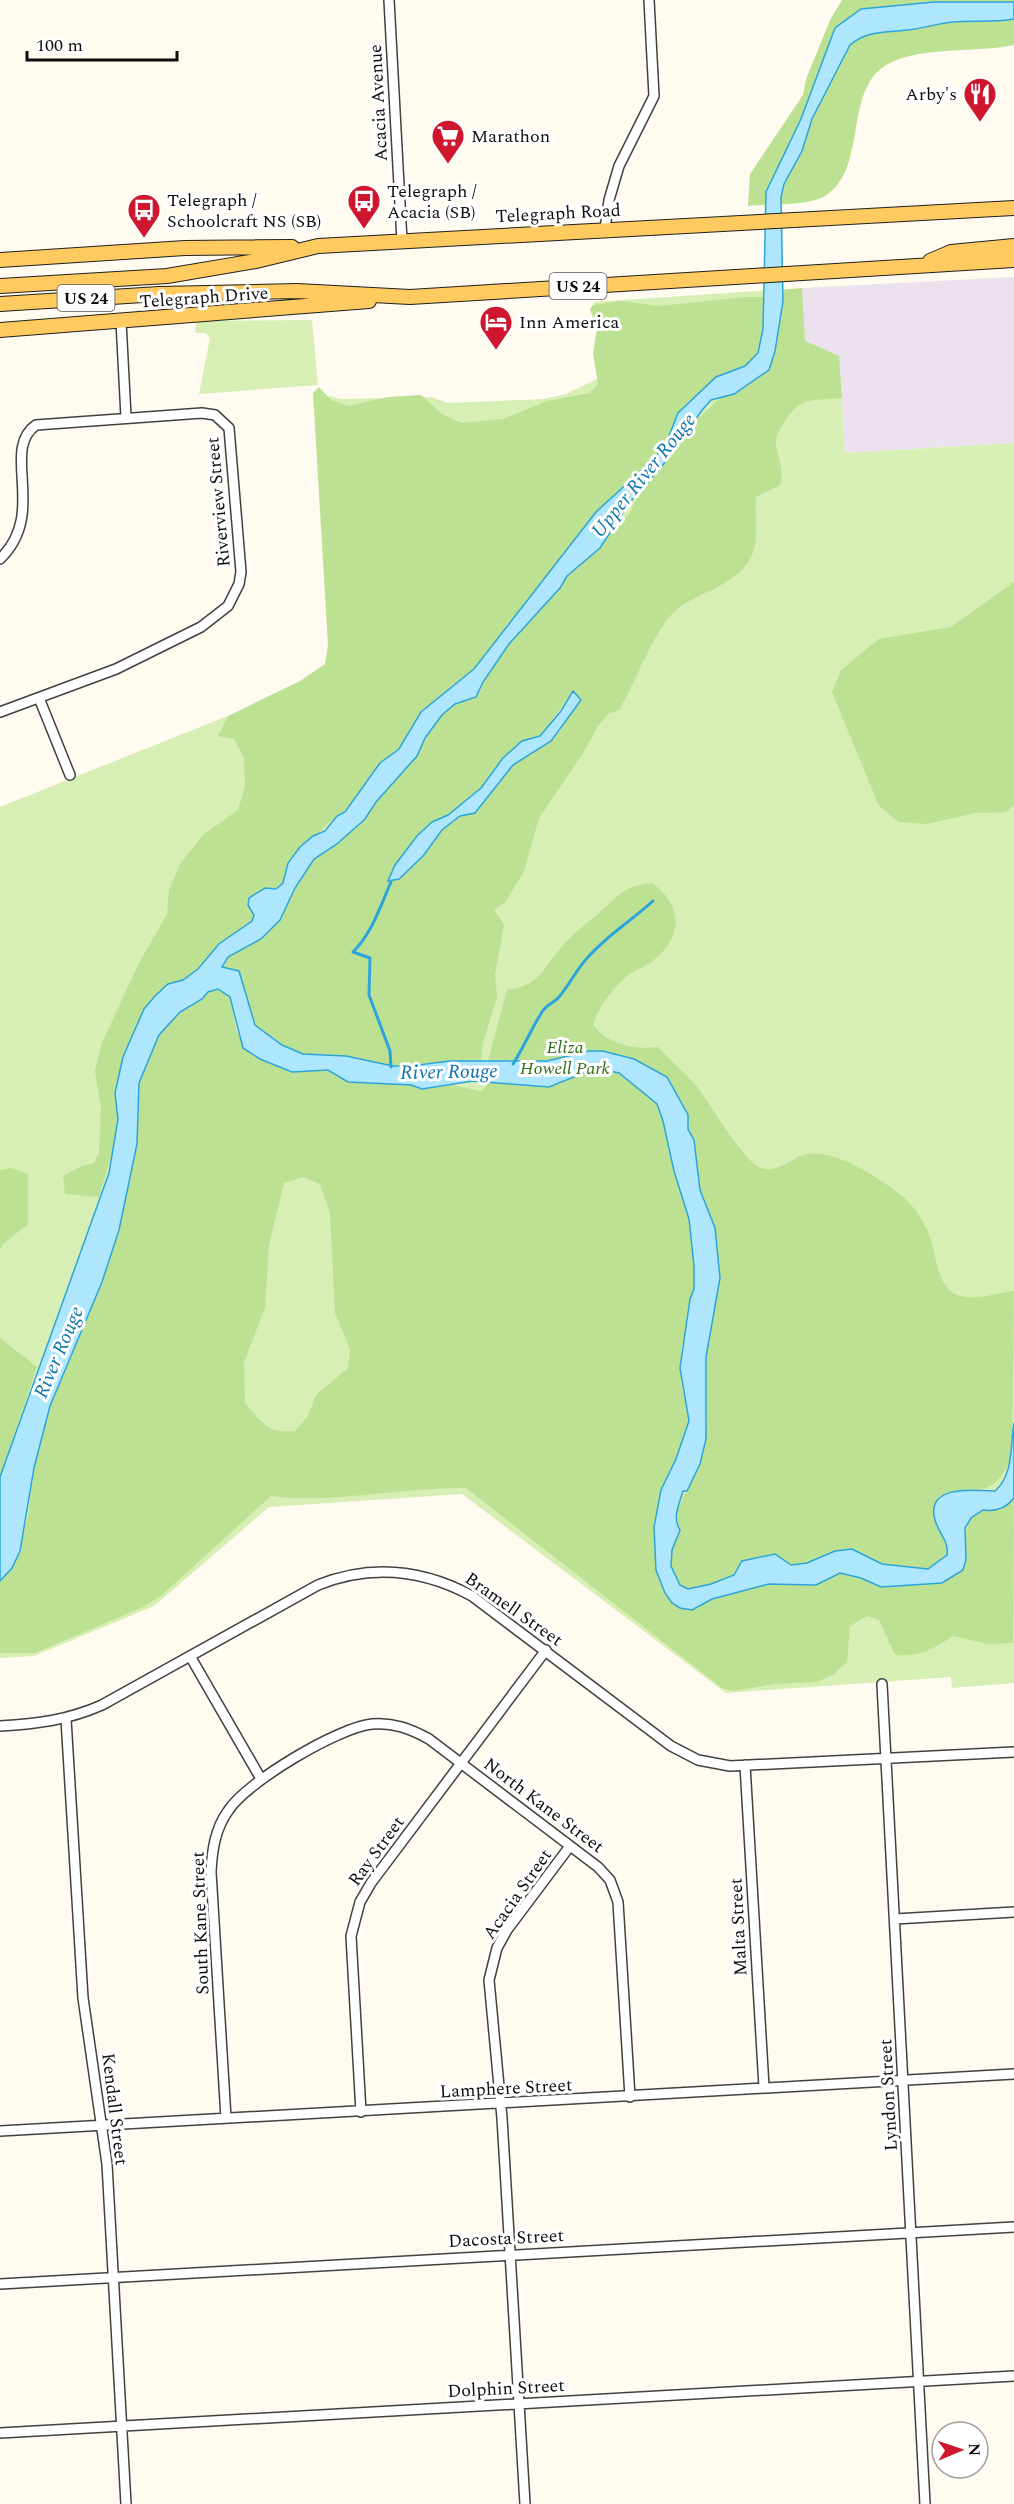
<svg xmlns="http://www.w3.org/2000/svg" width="1014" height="2504" viewBox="0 0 1014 2504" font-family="Spectral,serif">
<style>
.industrial{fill:#ebe2ee}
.green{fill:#d7eeb4}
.forest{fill:#bce192;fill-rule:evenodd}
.water{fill:#aee6fd;stroke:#2da5dc;stroke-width:1.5}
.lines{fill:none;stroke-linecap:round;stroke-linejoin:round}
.stream{stroke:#2da5dc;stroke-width:3}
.minor-casing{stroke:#414141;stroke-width:12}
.primary-casing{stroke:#1f1f1f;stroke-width:16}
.minor{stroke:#fff;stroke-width:9}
.primary{stroke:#ffca60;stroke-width:14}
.labels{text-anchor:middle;stroke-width:6;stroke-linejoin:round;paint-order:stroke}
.shield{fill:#fff;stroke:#565656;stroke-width:1.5}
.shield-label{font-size:16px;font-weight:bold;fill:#0e0e0e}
.poi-label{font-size:18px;fill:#0e0e0e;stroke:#fff;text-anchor:start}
.street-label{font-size:18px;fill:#0e0e0e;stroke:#fff}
.park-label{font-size:18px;font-style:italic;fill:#306e17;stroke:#fff}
.water-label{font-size:20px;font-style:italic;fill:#0a74ae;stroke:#fff}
</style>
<rect width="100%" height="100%" fill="#fffbf0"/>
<path class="industrial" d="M1014,277V443L845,453L839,357L805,341L802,288Z"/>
<path class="green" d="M802,288L805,341L839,356L845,453L1014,443V1683L952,1688L951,1677L726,1693L462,1494L269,1507L154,1606L34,1656L0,1658V807L333,674L317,397L331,396L340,399L431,397L448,403L544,399L566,394L597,379L600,315L593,302Z
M312,320L318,385L199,394L210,338L206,333H195L196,324L200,321Z"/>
<path class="forest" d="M842,0H1014V45C976,53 921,46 888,64C842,89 869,169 825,196C808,206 768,204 748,206L750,174L803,95L806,79L831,18Z
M802,288L805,341L839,356L842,398C815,401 801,395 785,421C781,428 775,435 776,443C777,459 785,468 780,485L756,497C754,516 760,540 751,557C734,591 688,591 667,620C647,647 636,681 619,710L608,714L598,726L582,755L539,818L524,871L505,903L494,909L504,925L495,974L497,997L483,1043L481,1061H450L393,1066L303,1054L282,1045L255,1025L239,971L224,967L228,957L261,939L280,920L295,888L314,859L337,844L365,819L376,802L417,756L425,738L442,715L455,703L476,697L483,682L509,644L560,588L567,576L600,548L612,529L629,514L642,488L672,454L689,427L719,399L734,394L775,351L784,290ZM573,691L581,701L551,741L513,765L475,813L460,816L442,830L423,856L399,879L395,865L432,822L448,815L481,788L521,741L540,736Z
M746,297H765L763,329L758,353L745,366L716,377L678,413L667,441L654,459L618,492L533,592L474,669L421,712L399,749L380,763L345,812L336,816L288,863L283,883L249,905L254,915L253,920L219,944L198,969L183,980L168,984L144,1009L115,1093L118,1119L114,1147L99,1197L65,1194L63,1176L82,1166L94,1163L99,1153L101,1108L95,1071L101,1045L139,963L167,914L169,890L180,864L203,835L238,810L245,787L244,758L234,739L218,736L228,716L300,681L325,664L328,645L313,393L319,387L331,400L349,406L388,397L421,395L442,414L462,423L503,419L547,401L590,393L598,384L593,353L597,329L590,309L593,305L620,301L659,306Z
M1014,582V805L1006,812L975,813L927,824L899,822L879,806L832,692L841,670L879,639L951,627Z
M652,883C683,906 683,935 655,959C647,967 635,969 627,976C613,989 598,1006 593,1025C607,1044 635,1050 658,1047C669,1059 682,1070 693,1082C710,1101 741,1160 761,1168C779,1174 792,1156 808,1154C836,1149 881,1179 902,1196C915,1207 924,1221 930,1237C936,1254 937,1285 955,1294C972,1302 997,1293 1014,1291L1012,1458C1006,1469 1000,1482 988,1487C972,1493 935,1484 934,1512C933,1528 949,1539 947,1555L928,1569L882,1564L852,1549L835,1551L807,1563L791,1565L775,1554C761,1555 740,1559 735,1575L711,1584L688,1589L680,1585L671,1566L672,1550L678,1536L677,1511L702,1455L707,1417L706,1357L720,1278L715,1228L700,1190L694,1140L688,1129V1115L667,1077L634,1059L589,1051L547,1061H488L507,990C540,986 542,969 560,949C571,935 584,925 598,914C618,897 623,885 652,883Z
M218,989L230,997L237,1033L260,1059L292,1072L328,1070L348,1082L411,1085L422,1089L452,1085L480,1091L486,1087L487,1081L549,1087L596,1068L610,1070L619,1073L647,1094L657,1104L663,1121L689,1219L694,1266V1289L681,1350V1383L689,1421L676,1459L667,1476L654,1527L656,1554L665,1593L672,1603L680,1608L692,1610L712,1599L769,1584L816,1585L840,1573L861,1578L881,1587L942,1583L966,1560C964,1514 968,1514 1011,1502L1014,1498L1013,1643L988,1644L953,1636C933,1649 920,1657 895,1655L879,1620L867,1616L850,1626L847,1662L834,1674L817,1682L774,1684L733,1691L722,1688L466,1488C400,1487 335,1504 271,1496L162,1595L143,1607L35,1653H0V1581L12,1568L28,1516L34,1468L50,1406L102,1282L119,1230L137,1144L139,1083L159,1035L180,1012L202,999L208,992ZM304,1177L320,1184L330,1213L335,1313L350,1349L348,1368L316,1395L308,1416L295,1431C267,1433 263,1424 245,1403L244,1362L265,1308L269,1245L284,1183Z
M11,1168L28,1174V1224L3,1244L0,1250V1170Z
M0,1338L37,1367L0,1477Z"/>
<path class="water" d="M934,2H1014V19C993,23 974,20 953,22C938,23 923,29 907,30C886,33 867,30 850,45L812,119L802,151L784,184L781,197L783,301L775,351L769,370L734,394L711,400L703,409L662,466L631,501L600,548L567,576L560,588L509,644L483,682L476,697L455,704L442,715L425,738L417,756L376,802L365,819L337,844L314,859L295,888L280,920L261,939L228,957L222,967L239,971L255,1025L282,1045L303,1054L346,1056L393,1066H410L450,1061H547L589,1051H603L634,1059L667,1077L688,1115V1129L694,1140L700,1190L715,1228L720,1278L706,1357V1439L700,1464L687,1491H683C679,1505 672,1517 680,1530L672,1550L671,1566L680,1585L688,1589L711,1584L734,1575L742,1561L775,1554L791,1565L807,1563L835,1551L852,1549L882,1564L928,1569L947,1555C949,1541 939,1534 935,1520C925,1484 975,1490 995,1491C1014,1474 1010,1447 1014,1423V1498C1006,1508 996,1512 983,1510L971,1518L965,1528L966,1560L963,1570L942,1583L881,1587L861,1578L840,1573L816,1585L769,1584L712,1599L692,1610L680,1608L672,1603L665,1593L656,1570L654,1527L661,1490L676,1459L689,1421L680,1368L690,1299L694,1289V1266L689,1219L674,1171L663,1121L657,1104L619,1073L596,1068L549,1087L473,1081L422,1089L411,1085L348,1082L328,1070L292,1072L260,1059L243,1048L230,997L218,989L208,992L202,999L180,1012L159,1035L139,1083L137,1144L119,1230L102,1282L50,1406L34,1468L20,1551L12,1568L0,1581V1477L109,1173L118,1119L115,1093L123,1057L144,1009L155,996L168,984L183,980L198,969L219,944L252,921L254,915L248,905L249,898L265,888L276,889L283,883L288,863L300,847L313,836L325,831L337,816L345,812L380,763L399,749L421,712L474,669L596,512L654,459L667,441L678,413L716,377L745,366L758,353L763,329L766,192L801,119L835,28L861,9Z
M573,691L581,700L551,741L513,765L475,813L460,816L442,830L423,856L399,879L388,881L395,865L417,836L432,822L448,815L481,788L503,758L522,741L540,736L561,711Z"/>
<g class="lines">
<path class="stream" d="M391,882C380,907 372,933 353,952L370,958L369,995L390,1051L391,1067
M513,1064C524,1047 531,1029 542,1012C546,1005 554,1003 559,997C570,984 577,968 589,956C608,935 632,920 653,901"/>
<g class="minor-casing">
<path id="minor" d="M389,0L402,241
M605,229L609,200L619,166L654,96L649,0
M121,321L126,417
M0,559C48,513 0,450 36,425L202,413L215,415L229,428L241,572L239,584L228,606L201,627L116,669L0,712
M39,698L70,775
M190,1656L261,1779
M882,1684L925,2504
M66,1719L83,1998L107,2164L126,2504
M0,1726C37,1724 68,1720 102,1705L318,1585C371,1564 422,1569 472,1596L671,1746L698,1760L730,1766L1014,1752
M745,1765L764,2087
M895,1919L1014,1912
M361,2112L351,1936L360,1902L371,1883L546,1650
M226,2118L211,1872C212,1851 215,1829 228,1811C246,1782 339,1727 372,1724C393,1722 411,1729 429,1739L598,1867L610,1880L618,1902L630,2097
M0,2131L1014,2074
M0,2284L1014,2227
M0,2433L1014,2376
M525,2504L502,2118L489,1980L497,1948L507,1930L570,1846"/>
</g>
<g class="primary-casing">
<path id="primary" d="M0,260L185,248L292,247
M930,261L951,252L1014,246
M0,286L167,276L256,261L318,246L1014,208
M0,304L159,294L297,291L410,297L1014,260
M0,330L369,301"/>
</g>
<use href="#minor" class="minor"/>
<use href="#primary" class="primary"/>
</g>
<defs>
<g id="restaurant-pin" transform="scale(1.725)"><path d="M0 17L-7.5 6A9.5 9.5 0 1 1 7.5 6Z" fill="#ce172f" stroke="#fff"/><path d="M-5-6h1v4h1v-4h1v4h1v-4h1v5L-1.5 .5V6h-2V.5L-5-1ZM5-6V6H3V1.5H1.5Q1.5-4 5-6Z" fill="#fff"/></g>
<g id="supermarket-pin" transform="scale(1.725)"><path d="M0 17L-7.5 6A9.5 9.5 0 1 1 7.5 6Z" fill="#ce172f" stroke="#fff"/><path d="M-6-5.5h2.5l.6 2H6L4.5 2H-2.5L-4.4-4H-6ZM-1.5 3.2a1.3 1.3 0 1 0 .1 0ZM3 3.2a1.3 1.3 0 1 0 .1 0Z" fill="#fff"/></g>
<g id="bus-pin" transform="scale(1.725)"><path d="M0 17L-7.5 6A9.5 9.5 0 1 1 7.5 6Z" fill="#ce172f" stroke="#fff"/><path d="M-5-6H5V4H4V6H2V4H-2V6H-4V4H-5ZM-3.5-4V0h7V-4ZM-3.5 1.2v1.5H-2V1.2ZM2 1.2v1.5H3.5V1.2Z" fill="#fff"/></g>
<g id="hotel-pin" transform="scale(1.725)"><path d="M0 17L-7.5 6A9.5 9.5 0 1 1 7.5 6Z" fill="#ce172f" stroke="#fff"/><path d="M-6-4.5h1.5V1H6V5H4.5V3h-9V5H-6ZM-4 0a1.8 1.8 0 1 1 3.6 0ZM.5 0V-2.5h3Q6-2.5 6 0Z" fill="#fff"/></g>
</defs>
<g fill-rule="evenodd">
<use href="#restaurant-pin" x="980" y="94"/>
<use href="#supermarket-pin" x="448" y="136"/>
<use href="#bus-pin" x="364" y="201"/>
<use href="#bus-pin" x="144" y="210"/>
<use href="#hotel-pin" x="496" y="322"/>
</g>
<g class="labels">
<g class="shield">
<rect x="549.5" y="273" width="57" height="26" rx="4.5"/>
<rect x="57.5" y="285" width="57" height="26" rx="4.5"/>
</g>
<g class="shield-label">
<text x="578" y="292">US 24</text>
<text x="86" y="304">US 24</text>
</g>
<g class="poi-label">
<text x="957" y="100" text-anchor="end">Arby's</text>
<text x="471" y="142">Marathon</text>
<text x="387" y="197">Telegraph /<tspan x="387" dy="21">Acacia (SB)</tspan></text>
<text x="167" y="206">Telegraph /<tspan x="167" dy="21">Schoolcraft NS (SB)</tspan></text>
<text x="519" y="328">Inn America</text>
</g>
<g class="street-label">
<text transform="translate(378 103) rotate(-93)" y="6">Acacia Avenue</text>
<text transform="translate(558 213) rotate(-3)" y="6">Telegraph Road</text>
<text transform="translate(204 297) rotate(-4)" y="6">Telegraph Drive</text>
<text transform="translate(218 502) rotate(-95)" y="6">Riverview Street</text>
<text transform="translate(514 1609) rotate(35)" y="6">Bramell Street</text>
<text transform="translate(544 1805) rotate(37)" y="6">North Kane Street</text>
<text transform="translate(376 1851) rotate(-54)" y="6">Ray Street</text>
<text transform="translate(517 1894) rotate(-55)" y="6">Acacia Street</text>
<text transform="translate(200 1923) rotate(-92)" y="6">South Kane Street</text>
<text transform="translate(738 1927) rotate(-93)" y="6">Malta Street</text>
<text transform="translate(506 2088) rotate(-3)" y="6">Lamphere Street</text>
<text transform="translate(888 2095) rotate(-93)" y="6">Lyndon Street</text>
<text transform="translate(115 2109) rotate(83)" y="6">Kendall Street</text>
<text transform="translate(506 2238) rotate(-3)" y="6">Dacosta Street</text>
<text transform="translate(506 2388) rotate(-3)" y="6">Dolphin Street</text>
</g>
<g class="park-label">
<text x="565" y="1053">Eliza<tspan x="565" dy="21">Howell Park</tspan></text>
</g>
<g class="water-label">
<text transform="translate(643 475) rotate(-51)" y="7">Upper River Rouge</text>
<text transform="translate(449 1071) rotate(-1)" y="7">River Rouge</text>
<text transform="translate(58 1352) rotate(-67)" y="7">River Rouge</text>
</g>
</g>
<g transform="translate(960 2450) rotate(88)"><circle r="28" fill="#ffffff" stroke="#9f9f9f" stroke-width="1.5"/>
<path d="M0-4.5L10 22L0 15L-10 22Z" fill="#ce172f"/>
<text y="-9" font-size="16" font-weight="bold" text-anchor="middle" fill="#0e0e0e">N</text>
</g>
<path d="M27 51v9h150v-9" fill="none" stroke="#0e0e0e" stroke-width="3"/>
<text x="36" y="51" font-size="18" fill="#0e0e0e" stroke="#ffffff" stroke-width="4.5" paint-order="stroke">100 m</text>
</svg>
